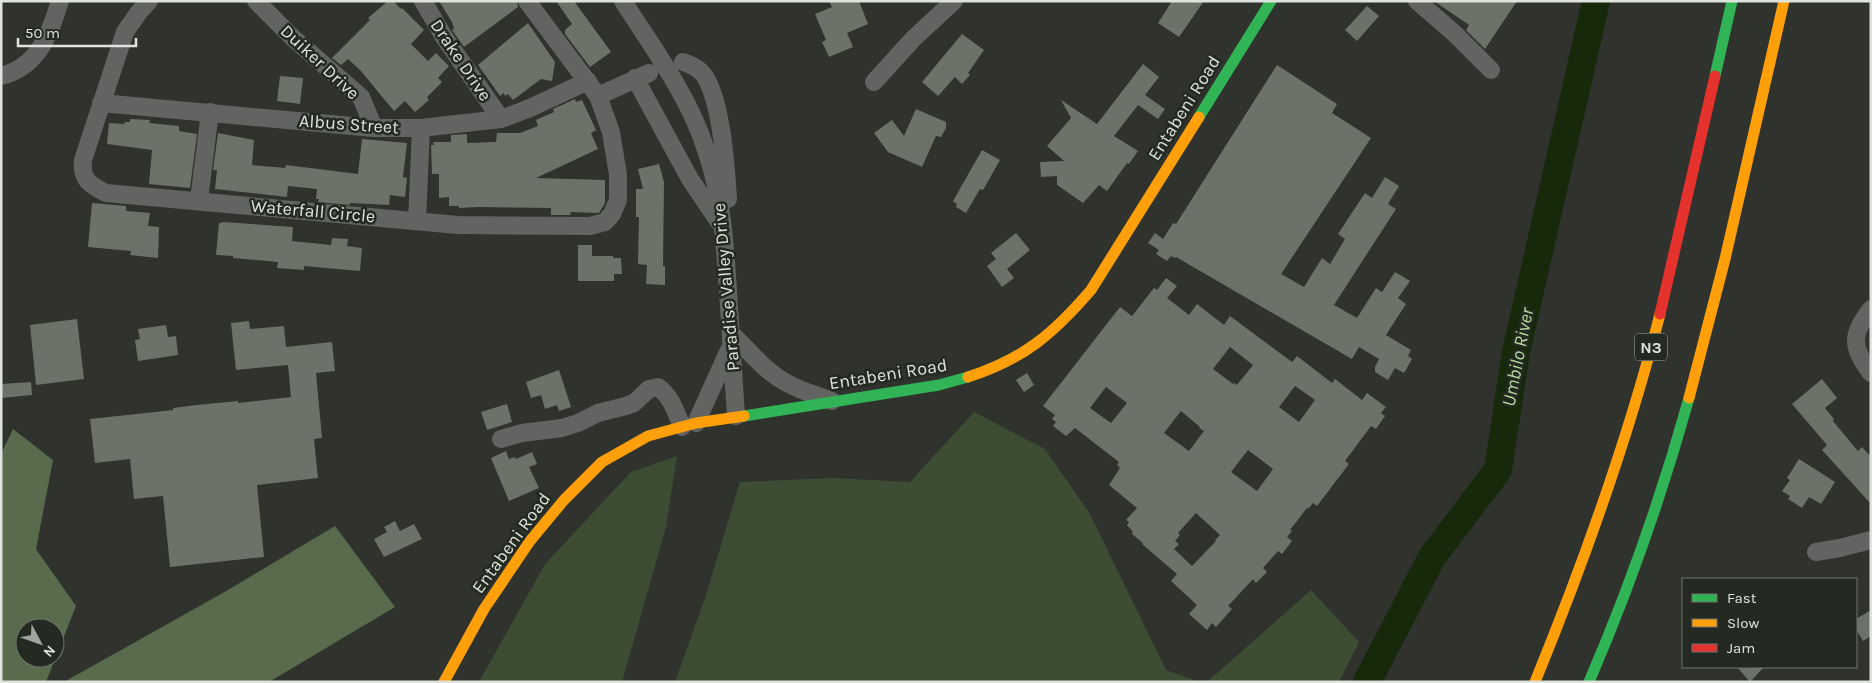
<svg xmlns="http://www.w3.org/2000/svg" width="1872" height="683" viewBox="0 0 1872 683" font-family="Karla,sans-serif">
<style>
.green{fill:#3d4d34}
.forest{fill:#586b4c;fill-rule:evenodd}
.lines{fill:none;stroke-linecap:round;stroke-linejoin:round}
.river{stroke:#16290a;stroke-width:28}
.building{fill:#6c7268;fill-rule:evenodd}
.street{stroke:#626461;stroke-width:18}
.fast{stroke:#30b455;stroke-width:11}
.slow{stroke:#ff9f0a;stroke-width:11}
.jam{stroke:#e5322d;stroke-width:11}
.labels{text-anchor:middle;stroke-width:5;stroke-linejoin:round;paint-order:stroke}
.shield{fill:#242a22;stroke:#a7aca5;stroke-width:1}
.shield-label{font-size:16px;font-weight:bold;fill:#dfe3dd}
.street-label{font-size:18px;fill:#dfe3dd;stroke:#242a22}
.water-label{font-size:19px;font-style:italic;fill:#b4da9e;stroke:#242a22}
</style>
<rect width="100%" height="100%" fill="#2f322d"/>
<path class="green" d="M974,412L1045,449L1090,514L1166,670L1199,682H675L706,595L740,482L834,478L910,482Z
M677,456L666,527L622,682H479L545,564L631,472Z
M1311,590L1359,642L1339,682H1207Z"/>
<path class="forest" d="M13,429L53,460L36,549L76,606L46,682H1V454ZM25,628H55V658H25Z
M335,526L395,607L269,682H64L228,590Z"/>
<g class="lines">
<path class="river" d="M1367,682L1432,557L1498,470L1516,352L1596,1"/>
</g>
<path class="building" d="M388,1H393L401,9L402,8L424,30L411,44L428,61L436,53L449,66L438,78L442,82L427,97L429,100L415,112L405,101L394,111L360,70L348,59L341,65L332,58L370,20L368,18Z
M439,1H517L518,7L464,47L452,30L454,28L452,22Z
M556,1H574L611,52L590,67L565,34V30L572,24Z
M829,1H859L868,24L847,33L853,47L829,57L822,42L826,40L815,14L832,7Z
M1172,1H1204L1179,37L1158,23Z
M1434,1H1517L1485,49L1466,30L1469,25Z
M1367,6L1379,16L1357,41L1345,30Z
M528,23L555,62L552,81L541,79L513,100L508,94L505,96L504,93L500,96L478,65Z
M962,34L984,50L968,73L970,75L962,84L955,77L938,96L922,82Z
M1143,64L1159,77L1145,95L1165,109L1158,119L1138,105L1114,136L1138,151L1129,164L1127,163L1107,191L1099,185L1083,203L1057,185V176L1041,177L1040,162L1064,161L1047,146L1071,118L1061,100L1097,124Z
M1277,65L1337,104L1332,113L1371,138L1281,274L1304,287L1322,258L1330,264L1345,239L1338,234L1365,193L1372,198L1385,177L1399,186L1388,204L1396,209L1334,305L1357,318L1376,288L1382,292L1395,272L1410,281L1398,298L1406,304L1386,335L1411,350L1408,356L1412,359L1404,373L1395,368L1388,380L1375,372V367L1379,359L1359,347L1352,359L1176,257L1175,258L1171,256L1167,261L1156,254L1159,250L1148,243L1155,233L1163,239L1173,223L1176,224Z
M280,76L303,78L300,104L277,101Z
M575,99L576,102L582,100L596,130L591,133L598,149L536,178L605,180V203L599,213L570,212L571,215H551V208L478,207L459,208V206H449V197L439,198V174H432L431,145H434L433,142H451V135L467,134V143L496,142L497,133H520L538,126L536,120L554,112L553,109Z
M916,109L946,122V128L941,137L936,136L922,167L888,152L874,133L892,120L904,136Z
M130,119L150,120L149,123L179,126V131L197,134L190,188L149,184L152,150L107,144L109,123L124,124L125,122H130Z
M218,133L254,140L252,165L285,168L286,165L358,174L362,139L407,143L403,177L407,178L405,197L390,195L389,205L350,203V205L318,202L319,199H316L317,189L288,186L287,197L215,189L217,170H213Z
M982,150L1000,160L983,190L980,189L966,213L956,207L957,204L953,201Z
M659,164L664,182L663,266H665V285L646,284L647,265L638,264L639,217H636V189H643L638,169Z
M92,203L126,206V211L150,213L148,226L159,227L158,258L130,255L131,251L88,247Z
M224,222L293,227L292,241L331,245L332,238L348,239L347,246L362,248L360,271L304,266V270L277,268L278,262L233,258V256L216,255L219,223Z
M1016,233L1030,250L1007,269L1014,278L1002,287L987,266L996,259L991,253Z
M578,245H592V256H613V258H621L622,274H614V281H578Z
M1166,278L1177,286L1167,298L1189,315L1197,304L1224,325L1230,316L1292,362L1297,356L1332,383L1335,379L1362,400L1367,393L1386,407L1381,413L1385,416L1376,429L1371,426L1345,461L1349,464L1317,506L1313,503L1308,509L1307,508L1290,530L1292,531L1287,537L1292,541L1282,554L1278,551L1263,568L1267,572L1256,583L1253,579L1228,606L1232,609L1216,627L1212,623L1207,630L1189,614L1197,605L1171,581L1177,574L1142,544L1143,543L1132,534L1133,532L1127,525L1129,522L1126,520L1137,508L1109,485L1120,468L1117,465L1119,462L1075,428L1066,436L1053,426L1056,422L1052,419L1055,415L1043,406L1120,307L1132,316L1154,288L1157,290ZM1230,347L1253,365L1237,385L1234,383L1233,384L1213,369ZM1295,386L1315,400L1299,422L1279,407ZM1106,387L1127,403L1111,423L1090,408ZM1181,411L1200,427L1199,428L1204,431L1189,451L1164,433ZM1248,450L1273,469L1257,491L1231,472ZM1196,513L1220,535L1215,540L1216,541L1192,566L1174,549L1179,544L1175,541L1180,535L1178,533Z
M77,319L84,379L36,385L30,325Z
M249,321L250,329L284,326L286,347L332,342L335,371L316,373L322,438L314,439L318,478L257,485L264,557L170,567L163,496L134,499L130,459L95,463L90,419L173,410V408L197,405L238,401V403L291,397L288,365L236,370L231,323Z
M166,325L168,337L176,336L178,355L138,361L135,340L140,339L138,329Z
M559,370L571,407L559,411L557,405L545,409L541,395L531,398L526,382Z
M1027,373L1034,385L1024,392L1016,380Z
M1822,379L1837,398L1825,408L1834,419L1833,421L1858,451L1862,447L1871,457V504L1822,450L1827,445L1792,404Z
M31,382L32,395L2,398L1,384Z
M507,404L512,422L487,430L481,412Z
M506,451L509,459L515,457L516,459L532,452L537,464L529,467L539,488L509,501L491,458Z
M1799,459L1835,482L1821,504L1809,497L1802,508L1788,499L1790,496L1782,491L1790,480L1787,478Z
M395,521L400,531L414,524L422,539L384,557L374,539L387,532L384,527Z
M1871,610V636L1863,641L1856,629V619Z
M1737,667H1764L1750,682Z"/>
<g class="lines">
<path class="street" d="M149,1L139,12L125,32L83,160C81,180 90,185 106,193L458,225L590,226L605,222L612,214L618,200V175L611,132L598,96L527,1
M256,1L293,38L361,97L374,128
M423,1L444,37L501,119
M623,1C653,48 689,96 706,150C722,196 725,243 728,291C731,333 733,375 736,416
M1417,1L1454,33L1491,70
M683,62C693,65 702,70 707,80C722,109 726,166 728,199
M1,76C38,67 50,34 60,1
M635,78L690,179L719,222
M874,82L913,39L954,1
M598,96L649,73
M101,103L374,128H421L501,119L530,108L588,81
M199,200L210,112
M417,221L421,128
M1871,309C1851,334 1851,347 1871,373
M731,333C748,350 764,370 785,382C800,391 817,395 832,401
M696,423L729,350
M501,439L522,433L562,428L578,423L598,413L626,406L634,403L649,389L658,387C671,396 676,412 682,427
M1816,552L1840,548L1871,540"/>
<path class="fast" d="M1715,76L1732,1
M1199,117L1271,1
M744,416L939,385L968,377
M1589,682C1629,589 1662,495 1689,398"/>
<path class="slow" d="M968,377C1024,359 1053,334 1091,290L1199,117
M1689,398L1725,259L1784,1
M444,682L484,609L530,541L564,500L602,462L648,436L696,423L744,416
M1535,682C1584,562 1628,440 1660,314"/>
<path class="jam" d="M1660,314L1715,76"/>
</g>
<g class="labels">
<rect class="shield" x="1635" y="333.5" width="32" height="27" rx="4"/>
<g class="shield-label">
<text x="1651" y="353">N3</text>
</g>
<g class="street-label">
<text transform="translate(461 60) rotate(56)" y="6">Drake Drive</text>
<text transform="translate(320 62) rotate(43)" y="6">Duiker Drive</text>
<text transform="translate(1184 108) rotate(-58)" y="6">Entabeni Road</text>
<text transform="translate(349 124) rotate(4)" y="6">Albus Street</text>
<text transform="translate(313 211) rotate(5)" y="6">Waterfall Circle</text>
<text transform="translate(726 287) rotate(-95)" y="6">Paradise Valley Drive</text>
<text transform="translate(888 374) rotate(-9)" y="6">Entabeni Road</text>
<text transform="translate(511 543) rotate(-54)" y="6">Entabeni Road</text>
</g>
<g class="water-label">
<text transform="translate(1517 357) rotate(-79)" y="7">Umbilo River</text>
</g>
</g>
<rect width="1872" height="683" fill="none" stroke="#dfe3dd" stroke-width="5"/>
<rect x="1682" y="578" width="175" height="90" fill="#242a22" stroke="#6f746d"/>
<rect x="1692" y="594" width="25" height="8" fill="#30b455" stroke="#6f746d"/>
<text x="1727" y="603" font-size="15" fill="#dfe3dd">Fast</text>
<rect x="1692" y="619" width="25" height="8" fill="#ff9f0a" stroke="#6f746d"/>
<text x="1727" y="628" font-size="15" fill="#dfe3dd">Slow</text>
<rect x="1692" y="644" width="25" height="8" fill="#e5322d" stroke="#6f746d"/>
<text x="1727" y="653" font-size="15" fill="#dfe3dd">Jam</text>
<g transform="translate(40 643) rotate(131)"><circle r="24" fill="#242a22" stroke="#6f746d"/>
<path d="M0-4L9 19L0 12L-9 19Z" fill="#a1a59f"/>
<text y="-8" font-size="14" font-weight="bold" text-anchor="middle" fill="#dfe3dd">N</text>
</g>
<path d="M18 38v8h118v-8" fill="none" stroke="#dfe3dd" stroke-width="2.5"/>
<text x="25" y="38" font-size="15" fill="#dfe3dd" stroke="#242a22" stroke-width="4" paint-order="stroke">50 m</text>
</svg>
